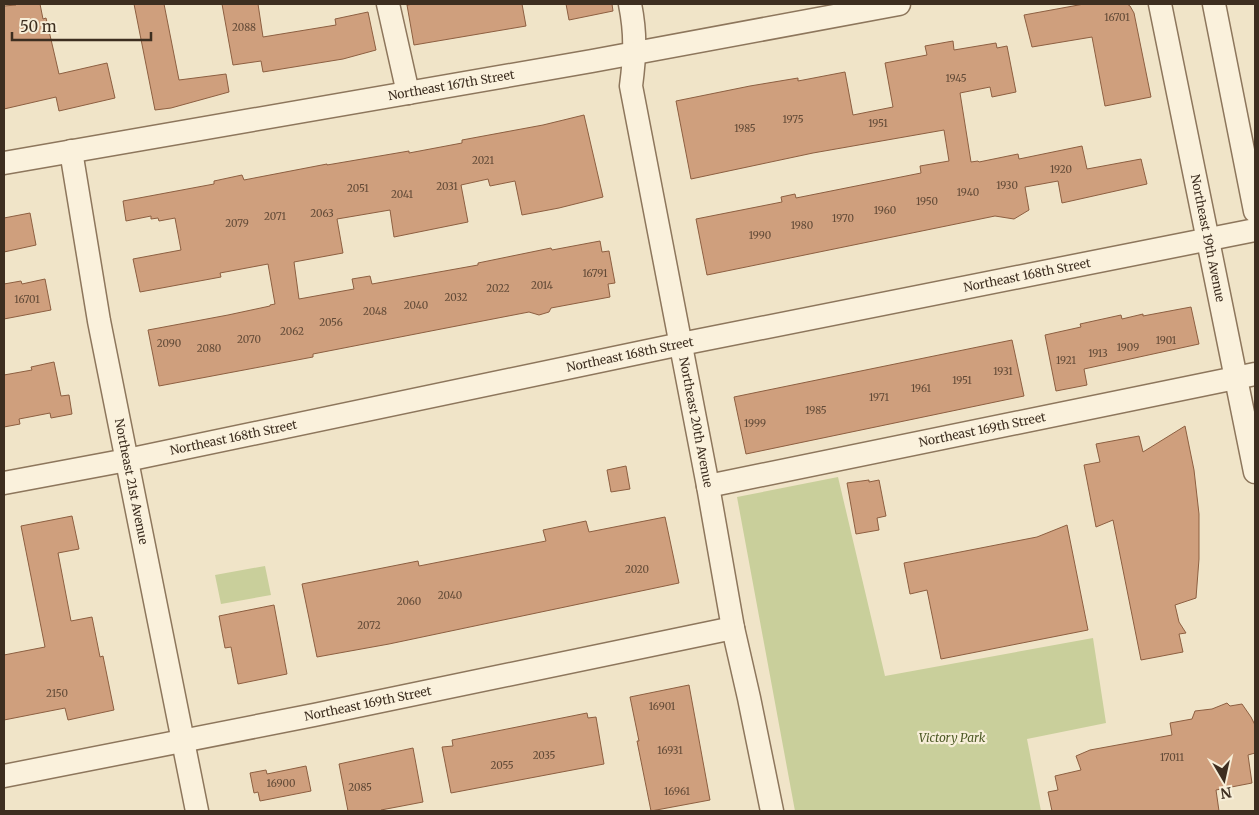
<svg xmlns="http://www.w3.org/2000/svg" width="1259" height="815" viewBox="0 0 1259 815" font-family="Merriweather,serif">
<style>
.green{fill:#c9cf9b}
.building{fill:#cf9f7d;stroke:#8d5f41}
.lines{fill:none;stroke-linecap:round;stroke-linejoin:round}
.minor-casing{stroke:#8d765c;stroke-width:25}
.minor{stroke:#faf1dc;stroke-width:22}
.labels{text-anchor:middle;stroke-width:4.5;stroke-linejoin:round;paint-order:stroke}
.number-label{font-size:10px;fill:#624a37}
.street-label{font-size:12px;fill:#3d2e20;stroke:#f7eed8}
.park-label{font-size:12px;font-style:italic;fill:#4d5a26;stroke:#f7eed8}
</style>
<rect width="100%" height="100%" fill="#f0e4c8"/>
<path class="green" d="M838,477L885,676L1093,638L1106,723L1027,739L1041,811H795L737,497Z
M265,566L271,595L221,604L215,575Z"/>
<path class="building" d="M16,4H40L43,19L46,18L59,74L107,63L115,98L59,111L56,97L4,109V6L16,5Z
M134,4H164L179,80L226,74L229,92L171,108L155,110Z
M222,4H258L263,37L336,25L335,19L368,12L376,50L343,59L263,72L261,61L233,65Z
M414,4H522L526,26L414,45L407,5Z
M566,4H612L613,11L569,20Z
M1084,4H1127L1130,6L1134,13L1151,97L1105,106L1092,37L1032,47L1024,15Z
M953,41L954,50L996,43L997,48L1007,46L1016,92L992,97L990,87L960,93L971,162L978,161L979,162L1018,154L1019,159L1082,146L1087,169L1141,159L1147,184L1062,203L1058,181L1025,187L1029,210L1014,219L995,216L707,275L696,219L782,202L781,197L795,194L796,198L921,173L920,166L949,161L944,130L813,153L691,179L676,101L750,86L798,78V81L845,72L853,115L893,107L885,63L927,55L925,46Z
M584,115L603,197L559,208L522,215L515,181L490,186L488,179L461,185L468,222L394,237L390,210L337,219L343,253L294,262L299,299L354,289L352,279L370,276L372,284L478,265V263L551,248L552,250L600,241L602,252L609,251L615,283L608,284L610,297L551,308L549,312L539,315L529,312L436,330L313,354V357L159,386L148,330L228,315L270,306V305L275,304L268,264L220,273L221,277L140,292L133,259L181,250L175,218L159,221L158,218L151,219V216L126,221L123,201L214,184V181L242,175L244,180L327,164V165L409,151V153L462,143V140L543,125Z
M30,213L36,245L4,252V218Z
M45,279L51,310L4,319V284L21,281L22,284Z
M1191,307L1199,344L1084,369L1087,385L1056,391L1045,335L1081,327L1080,324L1121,315L1122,319L1143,314V316Z
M1012,340L1024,396L746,454L734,397Z
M54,362L61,396L69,395L72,414L51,418L50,413L19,419L20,424L4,427V375L32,370L31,367Z
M1185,426L1194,470L1199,514V559L1196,598L1175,605L1179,622L1186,633L1179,634L1183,652L1141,660L1113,520L1096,527L1084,465L1100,462L1096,444L1139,436L1143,452Z
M626,466L630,489L611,492L607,470Z
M869,480V482L879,480L886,516L877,518L879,530L856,534L847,483Z
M72,516L79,549L58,553L71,621L92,617L100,657L103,656L114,710L68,720L65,708L4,720V655L45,647L21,526Z
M665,517L679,583L389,644L317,657L302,584L418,561L419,566L546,541L543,530L586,521L589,532Z
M1067,525L1088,630L941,659L927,590L910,594L904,563L1037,537Z
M274,605L287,674L238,684L231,647L225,648L219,616Z
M689,685L710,800L651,811L637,741H639L630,697Z
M1227,703L1230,706L1242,704L1251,717L1255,725V753L1248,755L1252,783L1216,790L1219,811H1052L1048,792L1058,790L1055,776L1081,770L1076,756L1090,750L1172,735L1170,723L1192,719L1195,711L1212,709Z
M587,713L588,718L596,717L604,764L451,793L442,747L453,746L452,740Z
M413,748L423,802L381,810V811H348L339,764Z
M306,766L311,791L260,801L258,792L254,793L250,773L266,770L267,774Z"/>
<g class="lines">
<g class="minor-casing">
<g id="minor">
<path d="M388,4L408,93"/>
<path id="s1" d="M630,4C636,34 635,55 631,86L708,486L733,628L749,698L772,811"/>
<path id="s2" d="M1160,4L1255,472"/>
<path d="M1214,4L1255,211"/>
<path id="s3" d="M71,151L99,321L197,811"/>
<path id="s4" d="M4,163L592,61L899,4"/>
<path id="s5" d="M4,483L127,460L681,344L1255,230"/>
<path id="s6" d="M708,486L1255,374"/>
<path id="s7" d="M4,776L314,715L733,628"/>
</g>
</g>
<use href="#minor" class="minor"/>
</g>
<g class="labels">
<g class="number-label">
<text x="1117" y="21">16701</text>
<text x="244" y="31">2088</text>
<text x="956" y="82">1945</text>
<text x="793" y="123">1975</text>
<text x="878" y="127">1951</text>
<text x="745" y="132">1985</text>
<text x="483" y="164">2021</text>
<text x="1061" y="173">1920</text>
<text x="1007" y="189">1930</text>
<text x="447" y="190">2031</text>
<text x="358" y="192">2051</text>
<text x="968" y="196">1940</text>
<text x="402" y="198">2041</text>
<text x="927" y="205">1950</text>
<text x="885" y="214">1960</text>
<text x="322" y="217">2063</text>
<text x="275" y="220">2071</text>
<text x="843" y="222">1970</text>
<text x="237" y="227">2079</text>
<text x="802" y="229">1980</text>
<text x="760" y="239">1990</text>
<text x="595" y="277">16791</text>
<text x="542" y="289">2014</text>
<text x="498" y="292">2022</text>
<text x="456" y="301">2032</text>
<text x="27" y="303">16701</text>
<text x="416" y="309">2040</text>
<text x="375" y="315">2048</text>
<text x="331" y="326">2056</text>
<text x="292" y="335">2062</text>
<text x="249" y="343">2070</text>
<text x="1166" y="344">1901</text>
<text x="169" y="347">2090</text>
<text x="1128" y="351">1909</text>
<text x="209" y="352">2080</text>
<text x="1098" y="357">1913</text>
<text x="1066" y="364">1921</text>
<text x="1003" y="375">1931</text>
<text x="962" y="384">1951</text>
<text x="921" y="392">1961</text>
<text x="879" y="401">1971</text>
<text x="816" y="414">1985</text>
<text x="755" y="427">1999</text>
<text x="637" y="573">2020</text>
<text x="450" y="599">2040</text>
<text x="409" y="605">2060</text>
<text x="369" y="629">2072</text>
<text x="57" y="697">2150</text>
<text x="662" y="710">16901</text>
<text x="670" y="754">16931</text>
<text x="544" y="759">2035</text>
<text x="1172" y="761">17011</text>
<text x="502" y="769">2055</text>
<text x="281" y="787">16900</text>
<text x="360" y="791">2085</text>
<text x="677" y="795">16961</text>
</g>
<g class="street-label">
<text dy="4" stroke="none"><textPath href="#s4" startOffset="454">Northeast 167th Street</textPath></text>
<text dy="4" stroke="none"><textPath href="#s2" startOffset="239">Northeast 19th Avenue</textPath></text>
<text dy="4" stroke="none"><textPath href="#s5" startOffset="1044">Northeast 168th Street</textPath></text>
<text dy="4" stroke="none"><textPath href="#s5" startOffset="639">Northeast 168th Street</textPath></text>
<text dy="4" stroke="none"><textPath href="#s1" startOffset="425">Northeast 20th Avenue</textPath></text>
<text dy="4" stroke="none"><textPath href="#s6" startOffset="280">Northeast 169th Street</textPath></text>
<text dy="4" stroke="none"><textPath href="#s5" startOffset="234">Northeast 168th Street</textPath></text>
<text dy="4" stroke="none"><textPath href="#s3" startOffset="336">Northeast 21st Avenue</textPath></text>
<text dy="4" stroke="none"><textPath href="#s7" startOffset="371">Northeast 169th Street</textPath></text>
</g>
<g class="park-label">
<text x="952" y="742">Victory Park</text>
</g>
</g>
<rect width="1259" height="815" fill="none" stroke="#3d2e20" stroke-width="10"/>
<g transform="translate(1224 780) rotate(171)" stroke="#f7eed8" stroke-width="4" paint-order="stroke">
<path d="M0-4L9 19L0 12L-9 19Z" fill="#3d2e20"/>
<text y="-8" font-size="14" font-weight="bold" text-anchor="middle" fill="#3d2e20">N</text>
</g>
<path d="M12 32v8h139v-8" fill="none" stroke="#3d2e20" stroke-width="2.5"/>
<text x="20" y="32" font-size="15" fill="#3d2e20" stroke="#f7eed8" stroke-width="4" paint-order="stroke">50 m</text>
</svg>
